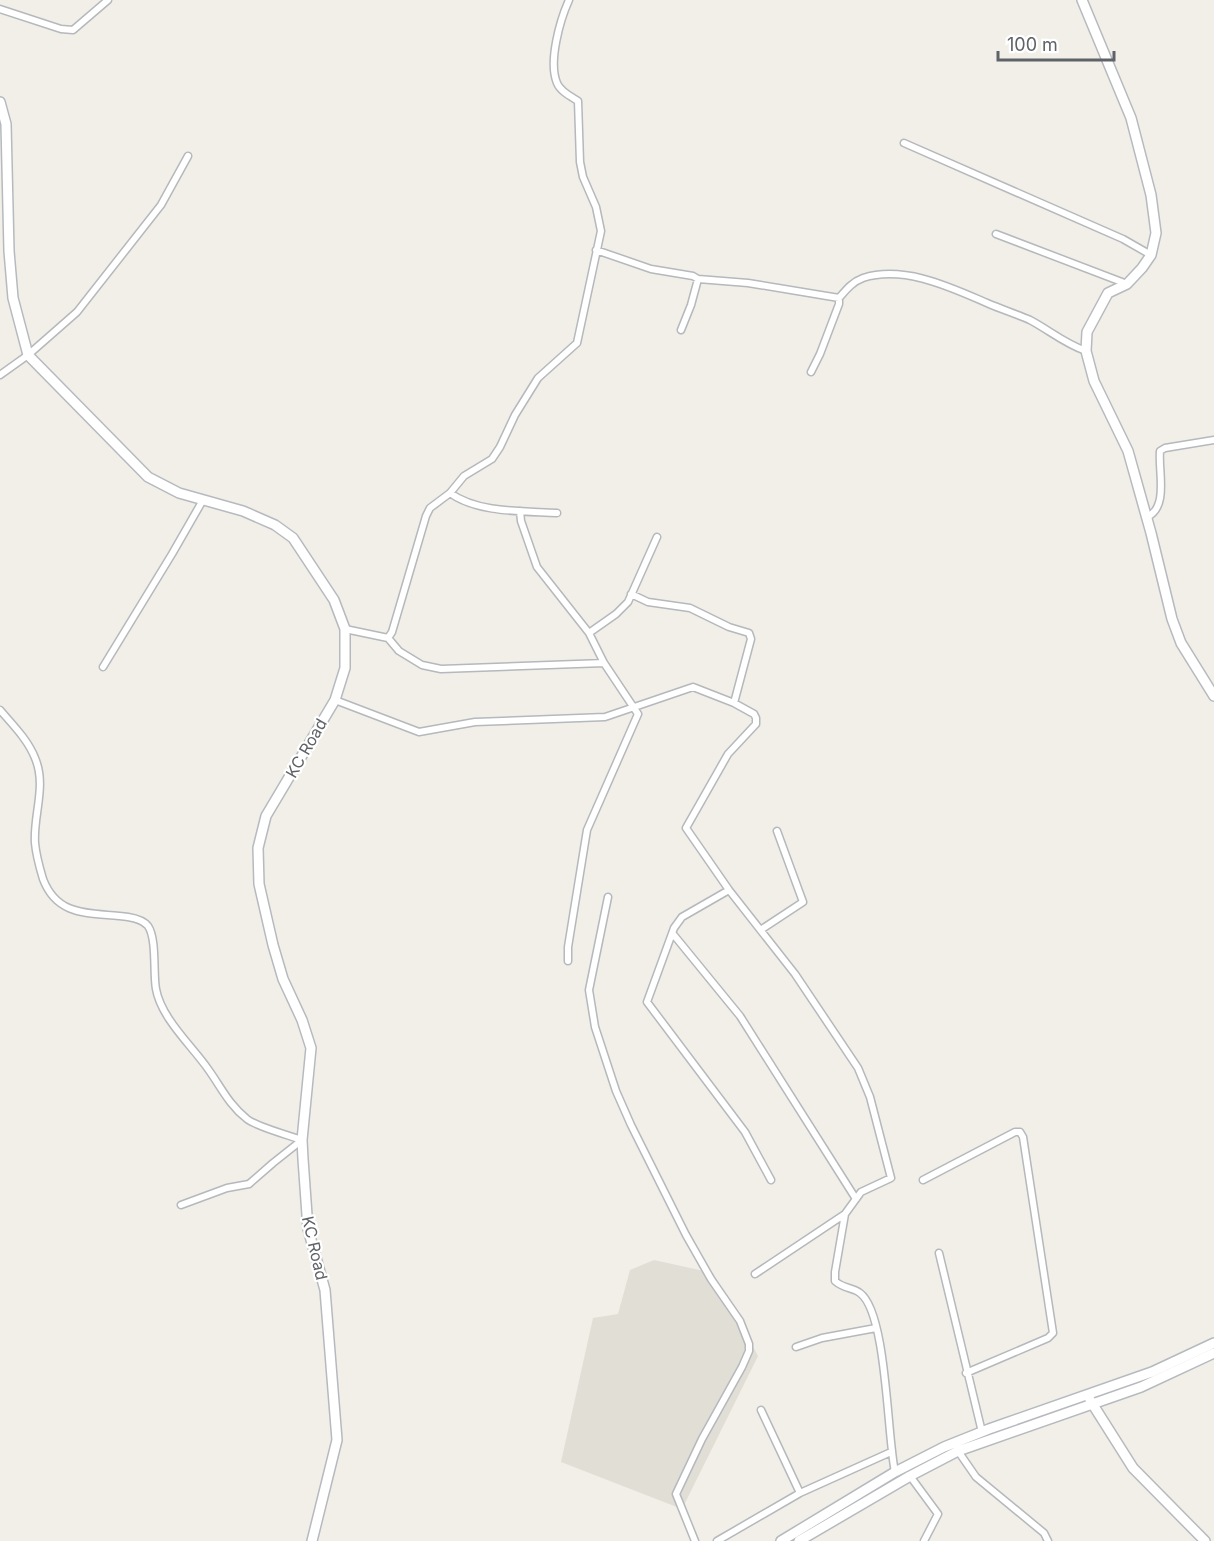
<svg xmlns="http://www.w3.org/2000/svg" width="1214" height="1541" viewBox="0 0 1214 1541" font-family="Inter,sans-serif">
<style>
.education{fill:#e1ded6}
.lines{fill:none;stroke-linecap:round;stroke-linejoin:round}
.street-casing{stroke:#b5b8bc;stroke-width:9}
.secondary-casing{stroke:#b6babf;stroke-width:12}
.street{stroke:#fff;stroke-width:6}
.secondary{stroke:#fff;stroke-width:9}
.labels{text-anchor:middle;stroke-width:4.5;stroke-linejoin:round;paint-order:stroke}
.street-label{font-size:16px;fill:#5f6368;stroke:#fff}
</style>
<rect width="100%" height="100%" fill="#f1efe8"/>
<path class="education" d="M654,1260L713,1273L758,1356L682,1509L561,1462L593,1318L618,1314L630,1270Z"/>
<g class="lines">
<g class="street-casing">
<path id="street" d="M0,9L61,29L73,30L108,0
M904,143L1123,239L1151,255
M996,234L1127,284
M596,250L651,269L693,276L698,279L748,283L839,298
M681,330L691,305L698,279
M811,372L820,354L839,304V298C846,290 852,282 863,278C904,265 950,287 987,303C1001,309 1016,314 1030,320C1049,330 1065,344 1086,351
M0,375L28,355L77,312L161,205L188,156
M450,493L464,476L492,459L500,447L515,415L538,378L577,343L601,231L596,207L583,177L580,162L578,101C570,96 560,91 557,83C548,62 560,20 569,0
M520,511L521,521L537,567L589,633L604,663L638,714L587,830L568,947V961
M1147,517C1169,507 1158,471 1160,451L1165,448L1214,440
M631,594L648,602L690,608L729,627L749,633L751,639L734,703
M345,629L388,638L399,651L422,665L441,669L604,663
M589,633L616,614L628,602L657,537
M388,638L392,632L426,516L430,508L450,493C477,513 524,511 557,513
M103,667L172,554L203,500
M335,700L419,732L475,722L605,717L693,687L734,703L754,714L756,718V724L728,754L686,828L729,890L795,974L858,1068L870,1097L891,1178L861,1192L845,1214L835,1272V1281C844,1289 852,1287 860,1293C887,1313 887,1436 895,1472
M0,710C13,725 28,740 35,758C47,786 33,815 35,843C36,854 40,869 43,879C58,919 93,912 128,917C134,918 144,921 148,926C157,939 153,974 156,989C161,1018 192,1046 208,1069C221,1087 229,1105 247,1119C257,1127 288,1135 302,1140L273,1163L249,1184L227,1188L181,1205
M729,890L682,917L674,928L647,1002L745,1132L771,1180
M608,897L589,990L595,1027L616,1091L631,1125L686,1235L711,1279L740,1321L749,1344V1351L742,1367L702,1439L676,1494L695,1541
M762,929L803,902L777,831
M673,934L740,1016L856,1199
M923,1180L1015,1132H1020L1023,1137L1053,1333L1048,1338L966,1373
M939,1253L982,1432
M755,1274L845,1214
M796,1347L822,1338L876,1328
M958,1451L976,1477L1044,1533L1048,1541
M910,1476L938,1514L924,1541
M800,1493L891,1452
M717,1541L800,1493L761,1410"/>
</g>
<g class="secondary-casing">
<path id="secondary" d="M1082,0L1131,118L1151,195L1156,233L1151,255L1142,268L1127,284L1108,293L1087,332L1086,351L1094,381L1128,451L1151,533L1172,619L1181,643L1214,696
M0,102L6,124L9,251L13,298L28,355L148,477L179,493L243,511L275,525L293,538L334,600L345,629V668L335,700L266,816L258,848L259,884L273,945L283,979L302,1020L311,1048L302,1140L303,1159L308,1229L325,1290L337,1440L312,1541
M1090,1400L1133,1468L1205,1541
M781,1541L895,1472L944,1447L989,1429L1152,1372L1214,1343
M799,1541L910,1476L958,1451L1141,1387L1214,1353"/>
</g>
<use href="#street" class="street"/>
<use href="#secondary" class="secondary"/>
</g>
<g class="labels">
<g class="street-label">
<text transform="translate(306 748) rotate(-60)" y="6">KC Road</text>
<text transform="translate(315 1248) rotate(77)" y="6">KC Road</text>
</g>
</g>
<path d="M998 51v9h116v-9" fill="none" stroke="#5f6368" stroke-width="3"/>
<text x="1007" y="51" font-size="18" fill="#5f6368" stroke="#ffffff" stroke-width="4.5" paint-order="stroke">100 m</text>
</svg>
